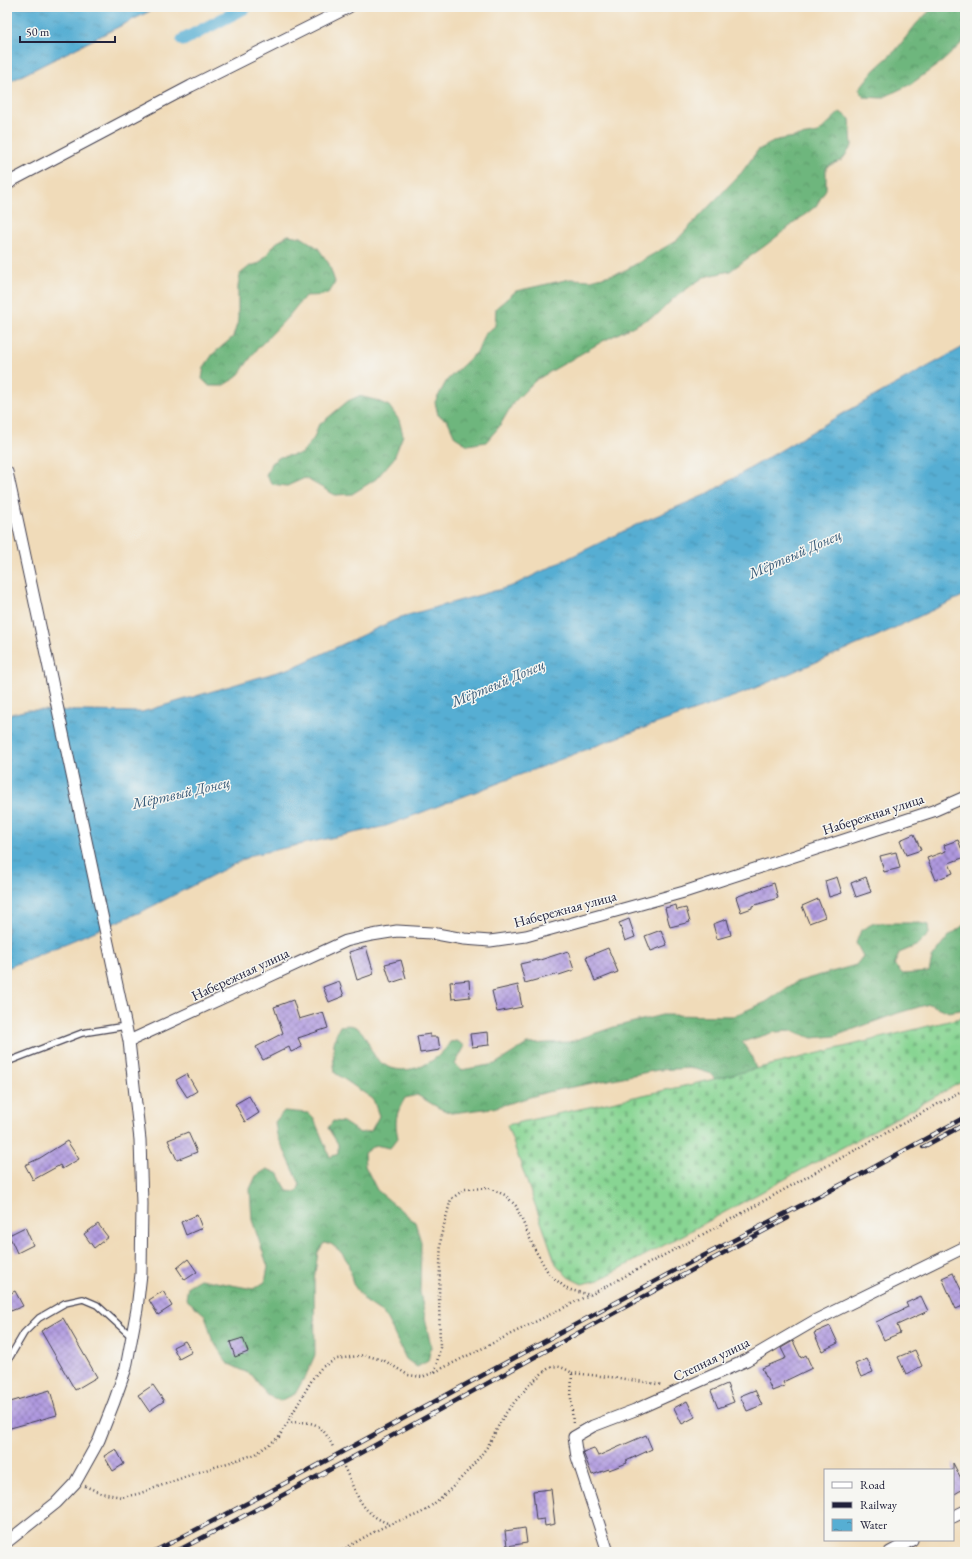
<svg xmlns="http://www.w3.org/2000/svg" width="972" height="1559" viewBox="0 0 972 1559" font-family="'EB Garamond',serif">
<style>
.forest{fill:url(#forest-crowns);stroke:#486c5c}
.cemetery{fill:url(#cemetery-stones);stroke:#557c67}
.water{fill:url(#water-ripples);stroke:#3c6887}
.lines{fill:none;stroke-linecap:round;stroke-linejoin:round}
.canal{stroke:#56aed3;stroke-width:13}
.building{fill:url(#building-cross-hatch)}
.lane-casing{stroke:#413e4e;stroke-width:8}
.street-casing{stroke:#413e4e;stroke-width:13}
.path{stroke:#413e4e;stroke-width:2.5;stroke-dasharray:1 3;stroke-linecap:butt}
.lane{stroke:#fff;stroke-width:5.5}
.street{stroke:#fff;stroke-width:11}
.rail-casing{stroke:#22223b;stroke-width:4.5}
.rail{stroke:#f6f6f2;stroke-width:3;stroke-dasharray:9;stroke-linecap:butt}
.labels{text-anchor:middle;stroke-width:3;stroke-linejoin:round;paint-order:stroke}
.street-label{font-size:14px;fill:#22223b;stroke:#f6f6f2}
.water-label{font-size:15px;font-style:italic;fill:#375a78;stroke:#f6f6f2}
</style>
<defs>
<pattern id="forest-crowns" width="20" height="18" patternUnits="userSpaceOnUse"><rect width="20" height="18" fill="#6eb67d"/><path d="M2 6a3 3 0 1 1 6 0M12 15a3 3 0 1 1 6 0" fill="none" stroke="#5a9468"/></pattern>
<pattern id="cemetery-stones" width="16" height="16" patternUnits="userSpaceOnUse"><rect width="16" height="16" fill="#88d593"/><path d="M2 7V4a2 2 0 0 1 4 0v3zM10 15v-3a2 2 0 0 1 4 0v3z" fill="#75b780"/></pattern>
<pattern id="water-ripples" width="26" height="14" patternUnits="userSpaceOnUse"><rect width="26" height="14" fill="#56aed3"/><path d="M2 4q2-2 4 0t4 0M15 11q2-2 4 0t4 0" fill="none" stroke="#478dac"/></pattern>
<pattern id="building-cross-hatch" width="8" height="8" patternUnits="userSpaceOnUse"><rect width="8" height="8" fill="#af99df"/><path d="M0 0l8 8M0 8l8-8" fill="none" stroke="#8e7cb6"/></pattern>
</defs>
<rect width="100%" height="100%" fill="#f6f6f2"/>
<filter id="ink" filterUnits="userSpaceOnUse"><feTurbulence type="fractalNoise" baseFrequency=".025" numOctaves="2"/><feDisplacementMap in="SourceGraphic" scale="8" xChannelSelector="R" yChannelSelector="G"/><feConvolveMatrix kernelMatrix="1 2 1 2 8 2 1 2 1" color-interpolation-filters="sRGB"/></filter>
<filter id="wash" filterUnits="userSpaceOnUse"><feTurbulence type="fractalNoise" baseFrequency=".012" numOctaves="4" result="noise"/><feDisplacementMap in="SourceGraphic" scale="16" xChannelSelector="R" yChannelSelector="G"/><feGaussianBlur stdDeviation="0.9" result="paint"/><feColorMatrix in="noise" values="0 0 0 0 0 0 0 0 0 0 0 0 0 0 0 0 0 1.4 0 .05"/><feComposite in="paint" operator="in"/></filter>
<g filter="url(#wash)">
<rect width="100%" height="100%" fill="#f0dbb9"/>
<path class="forest" d="M934,7H965V40L943,61L911,84L882,98L864,97L859,89L874,70L896,50L917,23Z
M840,112L850,119L852,146L842,160L826,167V189L816,206L766,245L730,271L704,277L675,297L658,314L603,341L536,380L513,403L499,427L486,442L468,445L455,437L448,421L438,415L435,402L447,380L478,351L484,335L495,326L496,308L516,291L570,279L591,280L622,272L676,241L742,172L758,150L777,140L818,133Z
M288,235L301,237L318,248L329,264L335,282C329,298 321,295 305,296L287,318L257,349L237,377L222,386H209L202,379L204,367L213,354L233,337L238,321V287L240,274L250,266L260,263L276,243Z
M359,396L375,400L389,406L399,420L403,435L394,458L376,479L352,494L335,495L305,478L287,486L272,484L266,476L271,463L280,457L301,454L314,438L318,426L348,401Z
M874,923H919L928,925L929,934L918,945L899,953L894,965L903,974L929,972L932,958L949,936L965,924V1009L949,1012L929,1004L898,1013L835,1036L812,1038L793,1031L775,1032L742,1042L751,1055L757,1072L721,1085L709,1073L692,1068L658,1070L547,1092L493,1108L451,1113L439,1108L417,1095L405,1098C396,1114 394,1120 398,1138L390,1148L375,1145L364,1153L365,1166L377,1190L415,1222L421,1242L420,1292L431,1347L428,1361L417,1367L406,1359L388,1321L383,1313L365,1301L353,1284L348,1262L340,1251L331,1244L324,1243L318,1252L314,1280L315,1355L307,1373L295,1394L280,1401L267,1395L252,1375L227,1363L212,1339L205,1315L186,1299L188,1286L200,1279L253,1289L265,1282L268,1267L252,1220L250,1189L256,1176L267,1169L279,1174L287,1191L297,1192L300,1184L277,1135L275,1122L284,1111L308,1113L314,1119L330,1157L338,1154V1144L328,1128L333,1121L343,1122L360,1133L371,1131L379,1116L373,1099L335,1073C333,1056 331,1042 340,1026C347,1025 354,1024 360,1030C368,1038 370,1052 378,1060C400,1081 437,1065 450,1042L457,1041L465,1046L455,1064L461,1070L495,1064L527,1044L569,1042L614,1027L662,1015L733,1016L766,1002L796,982L856,965L863,956L856,943L861,930Z"/>
<path class="cemetery" d="M965,1017V1080L685,1234L599,1280L582,1284L568,1277L556,1264L507,1125L702,1082Z"/>
<path class="water" d="M7,7H158L7,83Z
M965,346V595L873,638L741,694L627,734L386,826L252,855L143,911L7,968V715L28,710L142,712L294,667L401,617L512,586L640,523L705,495L837,417Z"/>
<g class="lines">
<path class="canal" d="M183,40L246,7"/>
</g>
<g id="blocks">
<path class="building" d="M914,834L921,850L906,855L900,840Z
M958,840L965,857L949,863L953,873L936,880L927,858L946,851L944,845Z
M896,852L900,868L884,872L880,856Z
M837,877L842,893L829,897L825,881Z
M866,877L871,892L856,897L851,883Z
M774,883L778,898L752,906V908L741,912L736,897Z
M818,899L825,917L809,923L802,906Z
M676,905L677,910L686,908L690,922L670,927L665,908Z
M629,919L635,937L625,941L619,923Z
M727,919L731,935L717,939L713,924Z
M661,930L667,945L651,951L645,936Z
M366,947L374,974L357,980L349,952Z
M608,948L618,972L595,981L586,957Z
M568,951L574,970L559,975L558,974L525,983L520,964L537,960V961Z
M401,960L406,978L391,983L385,964Z
M469,980L470,997L452,999L450,982Z
M339,981L344,996L329,1002L323,987Z
M518,985L522,1007L497,1012L492,991Z
M293,1000L299,1019L323,1012L328,1028L298,1038L302,1047L291,1052L289,1047L263,1060L256,1047L283,1033L274,1007Z
M488,1032L489,1045L472,1047L470,1034Z
M430,1034V1037H438L440,1050L420,1053L417,1036Z
M187,1074L197,1091L187,1097L176,1080Z
M249,1096L259,1113L245,1122L235,1104Z
M188,1132L197,1152L177,1160L168,1140Z
M67,1141L79,1159L62,1169L60,1165L33,1180L25,1165L40,1158Z
M197,1215L202,1228L186,1235L181,1222Z
M98,1224L108,1237L94,1248L84,1234Z
M25,1227L33,1245L17,1253L9,1235Z
M188,1259L197,1272L185,1280L177,1268Z
M953,1273L965,1298V1305L956,1309L942,1278Z
M15,1291L23,1306L11,1311L7,1303V1295Z
M163,1291L172,1306L158,1315L149,1300Z
M921,1296L928,1311L897,1325L900,1333L884,1340L876,1322L908,1307L906,1303Z
M63,1318L97,1377L75,1390L41,1331Z
M830,1326L838,1343L822,1351L814,1333Z
M243,1338L248,1352L235,1357L230,1342Z
M185,1341L192,1352L179,1359L173,1347Z
M793,1341L801,1358L806,1355L812,1368L783,1382L785,1386L772,1391L762,1368L786,1358L781,1348Z
M915,1350L922,1366L906,1374L898,1357Z
M867,1359L873,1372L861,1377L855,1364Z
M727,1384L734,1402L718,1408L711,1391Z
M153,1385L164,1401L149,1411L138,1395Z
M50,1390L57,1415L7,1429V1403Z
M755,1390L762,1405L747,1411L740,1396Z
M687,1401L695,1417L682,1424L674,1408Z
M646,1435L652,1449L626,1461L627,1463L609,1470V1469L592,1475L583,1452L594,1448L598,1456Z
M116,1449L124,1464L113,1471L104,1456Z
M953,1463L965,1486V1488L953,1495Z
M551,1489L555,1524L545,1526L544,1519L536,1520L533,1491Z
M525,1528L527,1543L507,1546L505,1531Z"/>
</g>
</g>
<g filter="url(#ink)">
<use href="#blocks" fill-opacity="0" stroke="#413e4e" stroke-width="1"/>
<g class="lines">
<g class="lane-casing">
<path id="lane" d="M7,1062L82,1033L126,1026
M7,1362L24,1333L39,1318L65,1303L83,1299L97,1305L132,1337"/>
</g>
<g class="street-casing">
<path id="street" d="M7,185L13,180L191,86L349,7
M7,472L129,1041L140,1140L142,1204L141,1274L137,1309L126,1368L114,1402L99,1440L75,1483L56,1503L7,1542
M129,1041L346,941L372,935L397,931L431,933L464,939L490,941L526,936L684,892L933,811L965,797
M953,1517L965,1511
M608,1552L577,1457L574,1437L593,1426L635,1410L747,1360L814,1321L965,1247
M890,1552L912,1540"/>
</g>
<path class="path" d="M435,1372L589,1295
M572,1373L619,1378L663,1385
M287,1423C316,1420 322,1424 334,1449
M344,1467C357,1493 360,1514 390,1524
M85,1486L101,1493L122,1497L138,1494L193,1474L256,1454L279,1437L313,1378L322,1367L337,1359L365,1355L385,1361L408,1375L422,1377L435,1372L440,1348L439,1296L441,1236L451,1199L465,1189L489,1188L505,1195L516,1206L534,1248L549,1274L567,1289L590,1295L735,1217L965,1089
M339,1552C355,1543 372,1532 390,1524C404,1518 419,1517 431,1506C450,1491 470,1470 484,1451C492,1441 496,1430 502,1419C508,1408 541,1370 552,1367C559,1365 566,1369 572,1373L571,1398L573,1424"/>
<use href="#lane" class="lane"/>
<use href="#street" class="street"/>
<g class="rail-casing">
<path id="rail" d="M923,1147L965,1124
M153,1552L265,1494L672,1272L858,1176L965,1117
M175,1552C382,1445 583,1328 788,1218"/>
</g>
<use href="#rail" class="rail"/>
</g>
</g>
<g class="labels">
<g class="street-label">
<text transform="translate(873 814) rotate(-18)" y="5">Набережная улица</text>
<text transform="translate(565 909) rotate(-15)" y="5">Набережная улица</text>
<text transform="translate(240 974) rotate(-25)" y="5">Набережная улица</text>
<text transform="translate(711 1359) rotate(-26)" y="5">Степная улица</text>
</g>
<g class="water-label">
<text transform="translate(795 554) rotate(-24)" y="5">Мёртвый Донец</text>
<text transform="translate(498 683) rotate(-23)" y="5">Мёртвый Донец</text>
<text transform="translate(181 793) rotate(-13)" y="5">Мёртвый Донец</text>
</g>
</g>
<rect width="972" height="1559" fill="none" stroke="#f6f6f2" stroke-width="24"/>
<rect x="824" y="1469" width="130" height="72" fill="#f6f6f2" stroke="#a1a1a9"/>
<rect x="832" y="1482" width="20" height="6" fill="#ffffff" stroke="#a1a1a9"/>
<text x="860" y="1489" font-size="12" fill="#22223b">Road</text>
<rect x="832" y="1502" width="20" height="6" fill="#22223b" stroke="#a1a1a9"/>
<text x="860" y="1509" font-size="12" fill="#22223b">Railway</text>
<rect x="832" y="1519" width="20" height="12" fill="url(#water-ripples)" stroke="#a1a1a9"/>
<text x="860" y="1529" font-size="12" fill="#22223b">Water</text>
<path d="M20 36v6h95v-6" fill="none" stroke="#22223b" stroke-width="2"/>
<text x="26" y="36" font-size="12" fill="#22223b" stroke="#f6f6f2" stroke-width="3" paint-order="stroke">50 m</text>
</svg>
